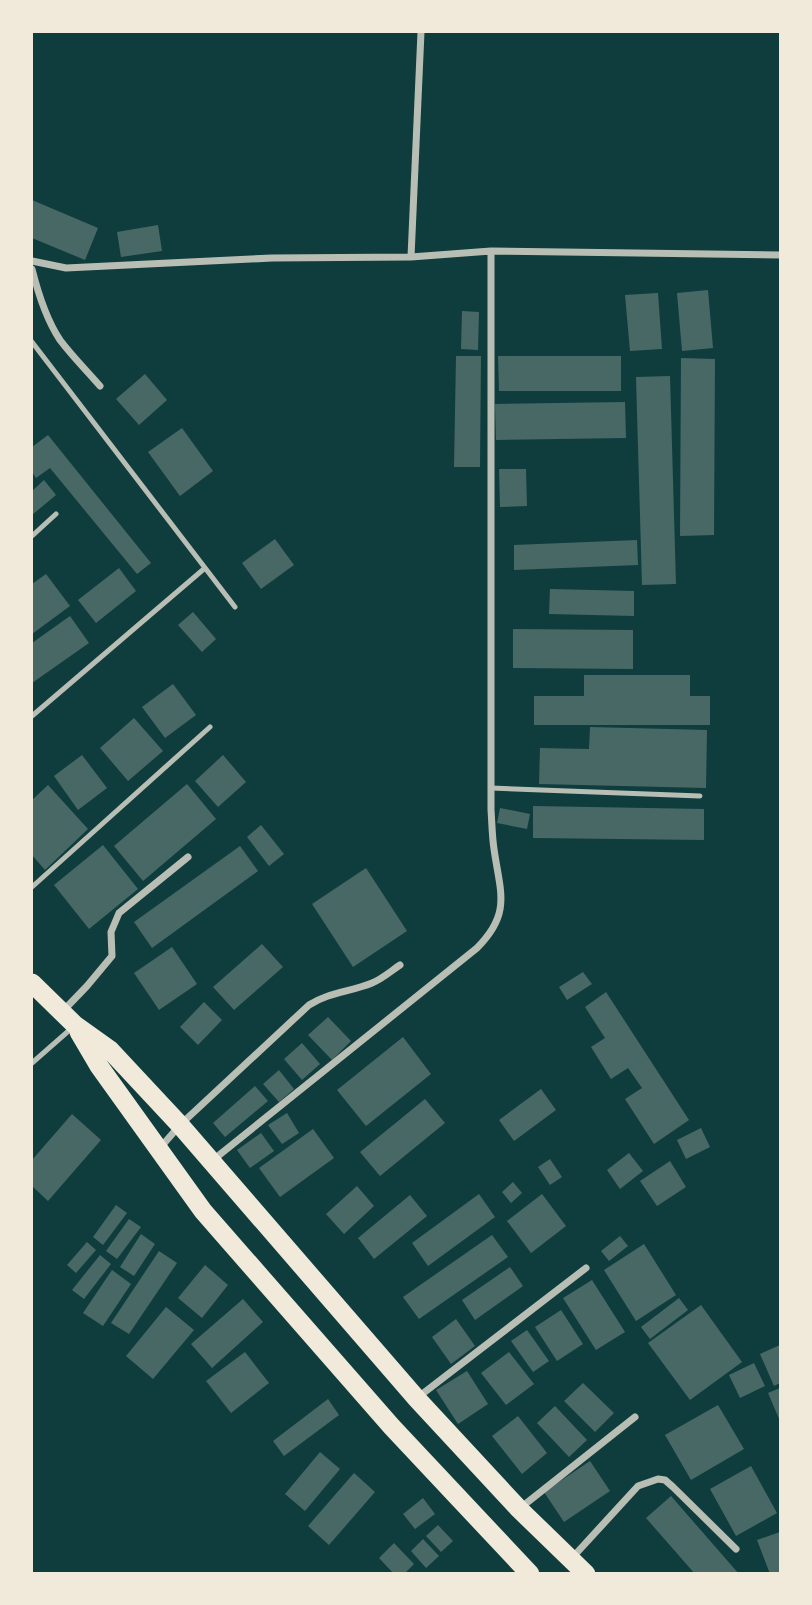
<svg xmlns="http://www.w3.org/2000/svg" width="812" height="1605" viewBox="0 0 812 1605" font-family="Georgia,serif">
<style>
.building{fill:#486865}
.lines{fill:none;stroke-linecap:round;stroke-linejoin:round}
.service{stroke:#b8beb3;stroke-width:5}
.minor{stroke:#b8beb3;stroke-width:7}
.trunk{stroke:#f1e9da;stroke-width:19}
</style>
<rect width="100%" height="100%" fill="#0f3d3e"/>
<path class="building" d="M32,200L98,228L85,260L32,238Z
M158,225L162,251L121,257L117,232Z
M708,290L713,348L682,351L677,293Z
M658,293L662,349L630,351L625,295Z
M462,311L479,312L478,350L461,349Z
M456,356H481L480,467H454Z
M498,356H621V391H499Z
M681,358L715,359L714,535L680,536Z
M145,374L167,400L139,425L116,399Z
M670,376L676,584L642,585L636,377Z
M625,402L626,438L496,440L495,404Z
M182,428L213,471L180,496L148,452Z
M48,435L151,563L137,574L50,468L36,478L32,472V447Z
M499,469H526L527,506L500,507Z
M44,480L56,495L32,515V491Z
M275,539L294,565L261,589L242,563Z
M637,540L638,565L514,570V545Z
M119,568L136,591L96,623L78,600Z
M46,574L70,606L32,634V584Z
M550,589L634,591V616L549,614Z
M193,612L216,639L202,652L178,625Z
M70,616L89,643L32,683V643Z
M513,629L633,630V669L513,668Z
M584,675H690V696H710V725H534V696H584Z
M173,684L196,715L165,738L142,707Z
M134,718L163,751L128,781L100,748Z
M590,727L707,730L706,788L539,784L540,748L589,749Z
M82,755L107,788L78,810L54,776Z
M223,755L246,782L218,807L195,781Z
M187,784L216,819L143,881L114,846Z
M48,785L88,829L45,870L32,855V800Z
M533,806L704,809V840L533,838Z
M500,808L530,814L527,829L497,823Z
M261,825L284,854L269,866L247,837Z
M103,845L138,889L89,929L54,885Z
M240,846L258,871L152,948L134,922Z
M366,868L407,931L353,967L312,904Z
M262,944L283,967L234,1010L213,987Z
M172,947L197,984L159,1010L134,973Z
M583,972L592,984L567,1000L559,987Z
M606,992L689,1120L654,1144L625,1099L642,1088L628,1068L611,1079L591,1047L605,1038L585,1007Z
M204,1002L222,1020L198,1045L180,1027Z
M328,1017L351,1041L332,1060L308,1035Z
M403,1037L431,1074L366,1126L337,1090Z
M302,1043L320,1064L302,1080L284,1059Z
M279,1070L294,1089L279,1102L263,1084Z
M255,1086L268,1101L225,1137L213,1123Z
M541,1089L556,1110L514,1141L499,1120Z
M425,1099L445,1123L380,1176L360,1152Z
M287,1113L299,1133L282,1144L268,1125Z
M72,1114L101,1140L48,1201L32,1186V1160Z
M701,1128L710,1147L686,1159L677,1140Z
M313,1129L334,1158L280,1197L259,1168Z
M261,1133L274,1151L250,1168L237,1150Z
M629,1153L643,1171L620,1189L607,1170Z
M550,1159L562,1177L550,1185L538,1167Z
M670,1161L686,1187L657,1206L640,1181Z
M513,1182L522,1193L511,1203L502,1192Z
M357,1186L374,1206L344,1234L326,1214Z
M479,1194L495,1217L428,1266L412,1243Z
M542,1194L566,1226L531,1253L507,1221Z
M410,1195L427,1216L374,1259L358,1238Z
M116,1205L127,1213L103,1245L93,1237Z
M129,1219L141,1227L117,1259L106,1251Z
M141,1234L155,1244L134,1276L120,1267Z
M492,1235L508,1257L419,1319L403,1297Z
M620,1236L628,1246L609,1261L601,1251Z
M87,1242L96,1250L76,1273L67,1265Z
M644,1244L676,1295L636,1321L604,1270Z
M159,1251L177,1263L129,1334L111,1323Z
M100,1255L111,1264L84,1299L72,1290Z
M205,1265L228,1285L202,1318L178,1298Z
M510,1267L523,1286L475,1320L462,1300Z
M112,1270L131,1284L103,1326L83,1313Z
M592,1280L625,1332L596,1350L563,1298Z
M679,1298L688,1310L650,1339L641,1327Z
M243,1299L263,1322L212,1368L191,1344Z
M701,1305L742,1362L690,1400L648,1343Z
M166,1307L194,1330L153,1379L126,1356Z
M561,1310L583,1344L557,1361L535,1327Z
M456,1319L475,1346L451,1364L432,1337Z
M527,1330L549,1361L533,1372L511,1341Z
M780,1345V1383L774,1386L760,1354Z
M245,1352L269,1383L231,1413L206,1381Z
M509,1352L534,1384L506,1405L481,1373Z
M754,1363L765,1386L740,1398L729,1375Z
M467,1371L488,1404L458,1424L436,1390Z
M583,1383L614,1413L595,1432L564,1401Z
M780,1388V1421L768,1393Z
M328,1399L339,1415L284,1456L273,1441Z
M718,1405L744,1449L691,1480L665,1435Z
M555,1406L587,1440L569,1457L537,1423Z
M518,1416L547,1453L522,1474L492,1436Z
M320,1452L340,1469L305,1511L285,1494Z
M590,1461L610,1491L564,1522L544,1492Z
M751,1466L777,1513L736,1536L710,1489Z
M354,1473L375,1492L329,1545L308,1526Z
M671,1496L739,1574H695L646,1518Z
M423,1498L435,1514L415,1529L403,1514Z
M438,1525L453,1541L441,1552L426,1536Z
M780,1532V1574H770L757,1540Z
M423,1539L439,1556L426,1568L411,1551Z
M394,1543L414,1564L404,1574H394L379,1558Z"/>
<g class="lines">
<path class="service" d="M32,342L235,607
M32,536L56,514
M32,716L205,568
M491,788L700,796
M32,887L210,727
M32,1063L73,1027"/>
<path class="minor" d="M411,257L421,32
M32,261L66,268L272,258L411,257L491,251L780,255
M32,269C38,293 46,319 60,340C72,356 87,371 100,386
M62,1012L87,986L112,956L111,932L119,913L188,857
M160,1148L180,1125L309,1005C329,992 350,992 372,983C382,979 391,971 400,965
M213,1160L477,948C512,913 500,892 494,849C492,836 492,823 491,810V251
M417,1398L586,1268
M519,1509L635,1417
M572,1558L638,1486L658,1479L665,1480L673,1487L736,1549"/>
<path class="trunk" d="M32,983L75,1025L110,1050L180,1125L417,1399L519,1509L586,1574
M79,1032L99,1066L203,1211L392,1427L530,1574"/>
</g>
<rect width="812" height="1605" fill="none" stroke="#f1e9da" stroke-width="66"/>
</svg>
